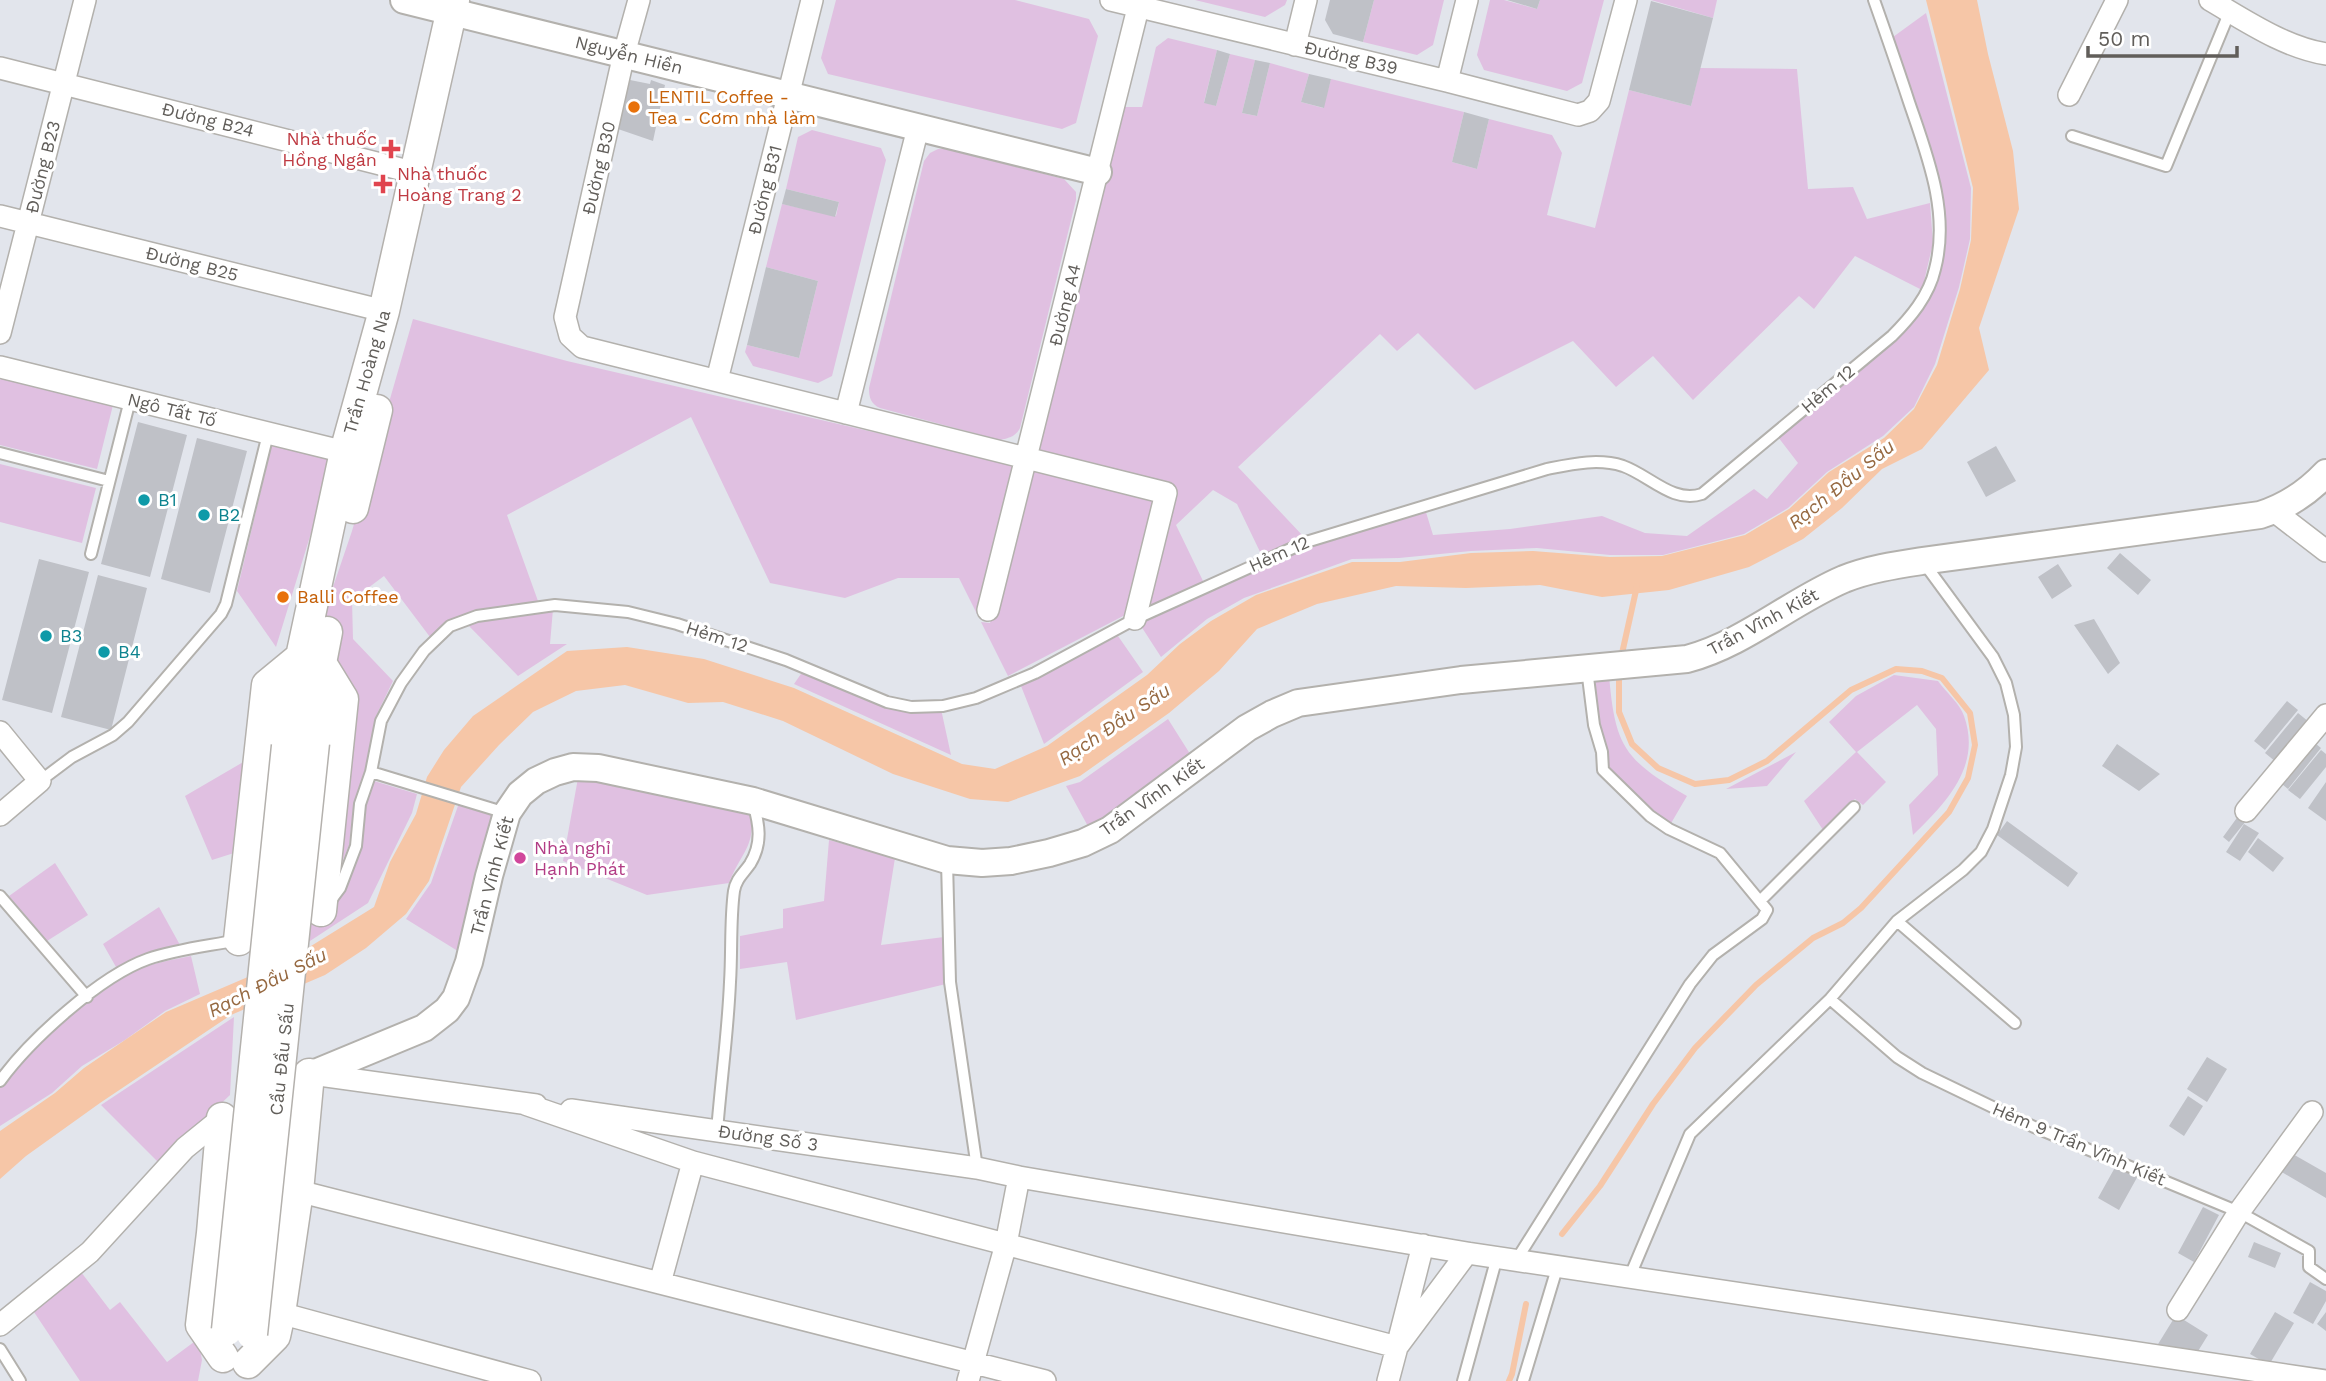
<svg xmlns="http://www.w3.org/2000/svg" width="2326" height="1381" viewBox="0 0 2326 1381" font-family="'Work Sans',sans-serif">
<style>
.green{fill:#e0c0e1}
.water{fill:#f6c6a7}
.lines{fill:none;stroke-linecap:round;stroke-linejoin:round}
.stream{stroke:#f6c6a7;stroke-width:6}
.building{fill:#bfc1c7}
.service-casing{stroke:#b3b1ad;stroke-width:14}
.minor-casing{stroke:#b3b1ad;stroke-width:24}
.tertiary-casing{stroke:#b3b1ad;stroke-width:30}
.secondary-casing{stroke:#b4b1ad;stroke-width:33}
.service{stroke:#fff;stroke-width:10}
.minor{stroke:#fff;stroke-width:21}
.tertiary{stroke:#fff;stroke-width:26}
.secondary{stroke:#fff;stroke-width:30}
.secondary-bridge-casing{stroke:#b4b1ad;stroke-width:33;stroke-linecap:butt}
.secondary-bridge{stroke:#fff;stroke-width:30}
.food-dot{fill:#e8710a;stroke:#fff;stroke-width:2.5}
.health-dot{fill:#e0444e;stroke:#fff;stroke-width:2.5}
.culture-dot{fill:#0f9aa8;stroke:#fff;stroke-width:2.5}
.hotel-dot{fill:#d1479c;stroke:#fff;stroke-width:2.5}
.labels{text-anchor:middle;stroke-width:6;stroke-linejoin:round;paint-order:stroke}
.street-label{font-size:18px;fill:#615e5a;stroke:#fff}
.food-label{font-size:18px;fill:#c56008;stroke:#fff;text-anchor:start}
.health-label{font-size:18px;fill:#be3a42;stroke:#fff;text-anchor:end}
.culture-label{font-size:18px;fill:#0d838f;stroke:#fff;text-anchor:start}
.hotel-label{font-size:18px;fill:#b23c85;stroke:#fff;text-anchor:start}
.water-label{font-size:19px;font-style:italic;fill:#966941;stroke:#fff}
</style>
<rect width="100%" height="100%" fill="#e2e5ec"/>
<path class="green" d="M836,0H1015L1089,19L1098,36L1076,123L1062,129L828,74L821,58Z
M1195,0H1287L1285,5L1265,17Z
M1374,0H1444L1433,45L1417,55L1363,42Z
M1490,0H1504L1537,9L1540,0H1604L1582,83L1567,91L1484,70L1477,55Z
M1651,0H1717L1713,18Z
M1926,13L1971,188L1970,239L1959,287L1935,364L1914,407L1883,436L1827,472L1788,508L1744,534L1663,555H1610L1537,548L1471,551L1399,558L1352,559L1244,598L1207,619L1161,657L1139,623L1305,546L1425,509L1433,535L1510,529L1602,516L1645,533L1687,536L1754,489L1767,499L1798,463L1778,437L1891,343L1940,272L1944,242L1943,203L1937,167L1893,37Z
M1168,38L1217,50L1204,102L1216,106L1230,54L1255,60L1242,113L1257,116L1270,63L1309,74L1301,102L1323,108L1331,79L1464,112L1452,162L1477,169L1489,119L1552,135L1562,153L1547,215L1595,228L1629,90L1691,106L1700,68L1797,69L1808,189L1853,187L1867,219L1930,203L1933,243L1922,290L1855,256L1814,309L1799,296L1693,400L1653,356L1616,387L1573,341L1475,390L1418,333L1397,351L1380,334L1238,467L1303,536L1262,556L1237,504L1213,490L1176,525L1204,583L1148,608L1176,487L1039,451L1125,107H1142L1156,47Z
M812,130L881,148L886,160L832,376L818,383L753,366L745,352L747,345L799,358L818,281L766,267L782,204L836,216L839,202L786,189L798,137Z
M938,149H946L1064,179L1076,192V200L1020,428C1016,436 1010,438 1000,440L880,408C871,404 869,398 869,388L924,161L930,153Z
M413,319L567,361L1015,465L977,614L959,578H898L845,598L770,583L691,417L507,515L538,601L475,610L446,622L430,637L384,576L352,600L353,639L393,681L376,716L367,768L354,802L349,845L333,885L313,646L352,531Z
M3,377L113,405L97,469L0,445V380Z
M272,444L334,458L276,647L237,591Z
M0,464L96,488L82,543L0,522Z
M1032,470L1157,499L1127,614L1008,676L981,622L990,623Z
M553,609L550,644H567L518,676L467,624Z
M1118,636L1143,672L1044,744L1021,686Z
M803,671L888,707L941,709L951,755L794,684Z
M1592,674L1609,675C1615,746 1624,760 1687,796L1670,825C1656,815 1612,779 1607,765C1596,738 1595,703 1592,674Z
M1894,675L1938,681C1946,692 1960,704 1964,716C1982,766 1946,803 1913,835L1909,805L1938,775L1936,729L1917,705L1857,752L1886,782L1863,805L1855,799L1823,830L1804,801L1856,752L1829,722L1856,696Z
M1168,719L1192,757L1090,830L1066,786L1080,782Z
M1796,752L1767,786L1726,789Z
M245,761L241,782L234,853L212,860L185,796Z
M578,778L610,780L750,807C757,847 742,850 729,883L647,895L563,861Z
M374,781L417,794L412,813L368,903L287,956L308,925L335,904L350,879L358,848L364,805Z
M459,803L493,815L461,953L406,919L431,883Z
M829,840L895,858L881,945L944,937L946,984L796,1020L787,962L740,969V936L783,928V909L824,901Z
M55,863L88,915L47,941L9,896Z
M159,907L180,945L137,957L116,967L103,944Z
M191,956L200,994L165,1011L125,1040L82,1066L52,1093L0,1126C0,1115 0,1100 0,1088C5,1064 109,983 133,972C151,963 171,960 191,956Z
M234,1017L230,1095L159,1163L101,1105Z
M81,1272L110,1310L120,1302L167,1362L198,1339L202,1360L198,1381H80L32,1309Z"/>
<path class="water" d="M1926,0H1977L1988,54L2013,151L2019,209L1979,328L1989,370L1922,449L1882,469L1842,508L1803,539L1749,567L1669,590L1602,597L1540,585L1466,588L1396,586L1317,604L1257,629L1219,671L1169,713L1080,776L1008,802L970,799L893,774L783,721L723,702L688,703L625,685L576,691L533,712L499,745L461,787L429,881L406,914L366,948L325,975L231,1015L100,1103L26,1156L0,1179V1131L55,1093L84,1068L166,1012L290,959L374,907L390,862L416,814L427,777L444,750L473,716L567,651L627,647L704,659L794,688L962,764L995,769L1047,746L1147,675L1180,644L1211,621L1256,595L1352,562H1400L1471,553L1533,551L1610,557L1662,556L1745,535L1789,509L1829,472L1884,438L1914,409L1937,365L1960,289L1971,240L1973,188Z"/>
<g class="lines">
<path class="stream" d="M1621,658L1637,586
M1562,1234L1600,1186L1653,1104L1695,1048L1756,985L1813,938L1843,923L1861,908L1949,812L1968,778L1975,745L1970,713L1942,678L1922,671L1896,669L1851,690L1767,761L1729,780L1695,784L1658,768L1632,744L1619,712V672
M1509,1381L1512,1374L1526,1304"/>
</g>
<path class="building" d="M1330,0H1374L1363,42L1333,34L1325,20Z
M1507,0H1540L1537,9Z
M1651,1L1713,18L1691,106L1629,90Z
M1217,50L1230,54L1216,106L1204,103Z
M1255,60L1270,63L1257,116L1242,113Z
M1309,74L1331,79L1324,108L1301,102Z
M630,80L650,84L651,80L665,85L653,141L618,129Z
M1464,112L1489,119L1477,169L1452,162Z
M786,189L839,202L835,217L782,204Z
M766,267L818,281L799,358L747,345Z
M138,422L187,435L150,577L101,564Z
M197,438L247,451L210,593L161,579Z
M1996,446L2016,481L1986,497L1967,462Z
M2120,553L2151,580L2138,595L2107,568Z
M39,559L89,572L52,713L2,700Z
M2058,564L2072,586L2052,599L2038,577Z
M98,575L147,588L111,730L61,717Z
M2094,619L2120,663L2108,674L2074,625Z
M2287,701L2298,710L2265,750L2254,741Z
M2298,713L2309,722L2276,762L2265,753Z
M2310,739L2321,748L2288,789L2277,780Z
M2117,744L2160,774L2139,791L2102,766Z
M2321,750L2326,754V767L2300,799L2288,790Z
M2326,782V821L2308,808Z
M2239,815L2246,821L2229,842L2223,837Z
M2007,821L2078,873L2068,887L1997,835Z
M2244,824L2259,833L2240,861L2226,852Z
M2258,838L2284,858L2273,872L2248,852Z
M2207,1057L2227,1069L2207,1102L2187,1089Z
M2188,1096L2203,1106L2184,1136L2169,1126Z
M2291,1153L2326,1173V1198L2280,1171Z
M2118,1162L2139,1174L2119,1210L2098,1198Z
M2203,1207L2219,1215L2194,1262L2178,1253Z
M2254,1242L2281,1253L2275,1268L2248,1257Z
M2310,1282L2326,1291V1301L2313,1324L2293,1313Z
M2275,1312L2294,1323L2269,1365L2250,1354Z
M2326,1312V1331L2317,1324Z
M2176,1315L2208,1335L2187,1369L2155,1349Z"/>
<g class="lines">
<g class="service-casing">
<path id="service" d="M2072,136L2166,166L2230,11
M0,453L109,481
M91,554L130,400
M371,772L506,813
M40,781L72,757L113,735L128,722L221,614L226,604L268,434
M947,861L950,982L977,1168
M0,896L87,997
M331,900L340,888L356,846L360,804L371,772L381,721L401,683L424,651L450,626L477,616L555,605L628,612L677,624L786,660L887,702L911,707L943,706L976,698L1035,673L1135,619L1306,542L1547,469C1572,464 1598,458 1623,466C1649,475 1673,504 1702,494L1892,336C1910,318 1929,296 1935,269C1950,212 1927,155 1909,102C1898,68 1886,34 1874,0
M1760,901L1854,807
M1897,921L2015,1023
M1830,999L1897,1057L1922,1073L2034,1127L2239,1212L2309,1251V1267L2326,1279
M0,1081C30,1040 100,976 148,959C177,949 208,946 238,940
M717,1131C721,1081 728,1031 730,982C732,952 730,920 734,891C736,879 743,874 750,864C763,843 759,824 753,802
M1517,1259L1690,984L1713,955L1762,919L1767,910L1720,853L1669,829L1650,816L1603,770L1602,752L1594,725L1587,669
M1630,1276L1690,1134L1830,999L1897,921L1963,870L1981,852L1993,829L2011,775L2016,747L2014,715L2006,683L1993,657L1924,563
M0,1349L20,1381
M1463,1381L1497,1257
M1523,1381L1558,1265"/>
</g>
<g class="minor-casing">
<path id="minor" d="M639,0L624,54L565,317L570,336L582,347L1166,493L1135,619
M1111,0L1447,81L1578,115L1590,111L1599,101L1626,0
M2210,0C2246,21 2284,47 2326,54
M1295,45L1306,0
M0,68L416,173
M1447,81L1467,0
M2069,95L2117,0
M0,216L384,311
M0,333L85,0
M0,367L345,452
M717,380L812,0
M846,413L918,128
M2274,511L2326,551
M988,610L1140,0
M0,732L40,781L0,815
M2246,811L2326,715
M312,1074L536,1105
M525,1104L693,1162L1397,1347L1388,1381
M571,1110L977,1168L1019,1177L1006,1244L968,1381
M1019,1177L1467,1253L2326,1381
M298,1191L1045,1381
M660,1283L693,1162
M2178,1310L2239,1212L2312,1112
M280,1313L530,1381
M0,1325L90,1252L185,1148L222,1118
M1400,1335L1423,1245
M1397,1347L1467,1253"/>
</g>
<g class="tertiary-casing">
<path id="tertiary" d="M404,0L1098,172
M291,1083L424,1028L447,1010L456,998L469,962L489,876L507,813L520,794L536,781L555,772L573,767L598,768L753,801L947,860L982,863L1011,861L1049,853L1083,843L1110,830L1247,728L1272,714L1298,703L1461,680L1687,659C1744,644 1790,602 1844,579C1869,569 1896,565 1922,561L2260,515C2286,507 2307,493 2326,473"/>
</g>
<g class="secondary-casing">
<path id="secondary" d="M353,508L377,410
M314,743L321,663L327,632
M287,746L301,657L345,452L384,311L454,0
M321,911L343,699L321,663
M239,940L267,685L301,657
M222,1118L212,1233L201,1325L223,1357
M248,1363L275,1336L280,1313L298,1191L309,1074"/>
</g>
<use href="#service" class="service"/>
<use href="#minor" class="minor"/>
<use href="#tertiary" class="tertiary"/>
<use href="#secondary" class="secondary"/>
<g class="secondary-bridge-casing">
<path id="secondary-bridge" d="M227,1330L287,746
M252,1334L314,743"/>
</g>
<use href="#secondary-bridge" class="secondary-bridge"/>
</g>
<g class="food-dot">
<circle cx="634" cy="107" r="7"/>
<circle cx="283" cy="597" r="7"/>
</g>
<g class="health-dot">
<path d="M387.5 138.5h7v7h7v7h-7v7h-7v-7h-7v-7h7z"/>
<path d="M379.5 173.5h7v7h7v7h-7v7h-7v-7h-7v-7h7z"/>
</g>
<g class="culture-dot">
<circle cx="144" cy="500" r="7"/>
<circle cx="204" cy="515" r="7"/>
<circle cx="46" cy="636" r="7"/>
<circle cx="104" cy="652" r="7"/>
</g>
<circle class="hotel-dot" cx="520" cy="858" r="7"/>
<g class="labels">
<g class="street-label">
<text transform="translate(629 55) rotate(14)" y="6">Nguyễn Hiền</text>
<text transform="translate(1351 58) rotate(13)" y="6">Đường B39</text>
<text transform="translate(208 120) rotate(14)" y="6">Đường B24</text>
<text transform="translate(43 167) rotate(-76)" y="6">Đường B23</text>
<text transform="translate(599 168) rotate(-77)" y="6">Đường B30</text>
<text transform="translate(765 190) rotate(-76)" y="6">Đường B31</text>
<text transform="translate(192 264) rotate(14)" y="6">Đường B25</text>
<text transform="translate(1065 305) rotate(-76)" y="6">Đường A4</text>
<text transform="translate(367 372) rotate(-74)" y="6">Trần Hoàng Na</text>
<text transform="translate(1828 389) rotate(-40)" y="6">Hẻm 12</text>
<text transform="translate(172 410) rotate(14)" y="6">Ngô Tất Tố</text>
<text transform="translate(1279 554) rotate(-24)" y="6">Hẻm 12</text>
<text transform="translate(1763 622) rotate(-28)" y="6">Trần Vĩnh Kiết</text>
<text transform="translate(717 637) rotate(18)" y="6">Hẻm 12</text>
<text transform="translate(1152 797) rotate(-35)" y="6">Trần Vĩnh Kiết</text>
<text transform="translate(492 876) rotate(-75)" y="6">Trần Vĩnh Kiết</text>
<text transform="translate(282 1059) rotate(-84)" y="6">Cầu Đầu Sấu</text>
<text transform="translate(768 1138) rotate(8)" y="6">Đường Số 3</text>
<text transform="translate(2079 1144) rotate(23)" y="6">Hẻm 9 Trần Vĩnh Kiết</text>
</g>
<g class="food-label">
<text x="648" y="103">LENTIL Coffee -<tspan x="648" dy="21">Tea - Cơm nhà làm</tspan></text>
<text x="297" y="603">Balli Coffee</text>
</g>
<g class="health-label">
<text x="377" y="145">Nhà thuốc<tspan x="377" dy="21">Hồng Ngân</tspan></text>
<text x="397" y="180" text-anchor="start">Nhà thuốc<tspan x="397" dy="21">Hoàng Trang 2</tspan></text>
</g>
<g class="culture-label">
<text x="158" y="506">B1</text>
<text x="218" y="521">B2</text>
<text x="60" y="642">B3</text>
<text x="118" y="658">B4</text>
</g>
<g class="hotel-label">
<text x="534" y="854">Nhà nghỉ<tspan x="534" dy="21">Hạnh Phát</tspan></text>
</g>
<g class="water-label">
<text transform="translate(1841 484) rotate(-39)" y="7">Rạch Đầu Sấu</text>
<text transform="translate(1114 724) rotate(-34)" y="7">Rạch Đầu Sấu</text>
<text transform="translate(267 982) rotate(-27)" y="7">Rạch Đầu Sấu</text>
</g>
</g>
<path d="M2088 46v10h149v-10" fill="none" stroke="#615e5a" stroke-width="3.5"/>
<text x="2098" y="46" font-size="21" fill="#615e5a" stroke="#ffffff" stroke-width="5" paint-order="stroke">50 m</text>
</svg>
